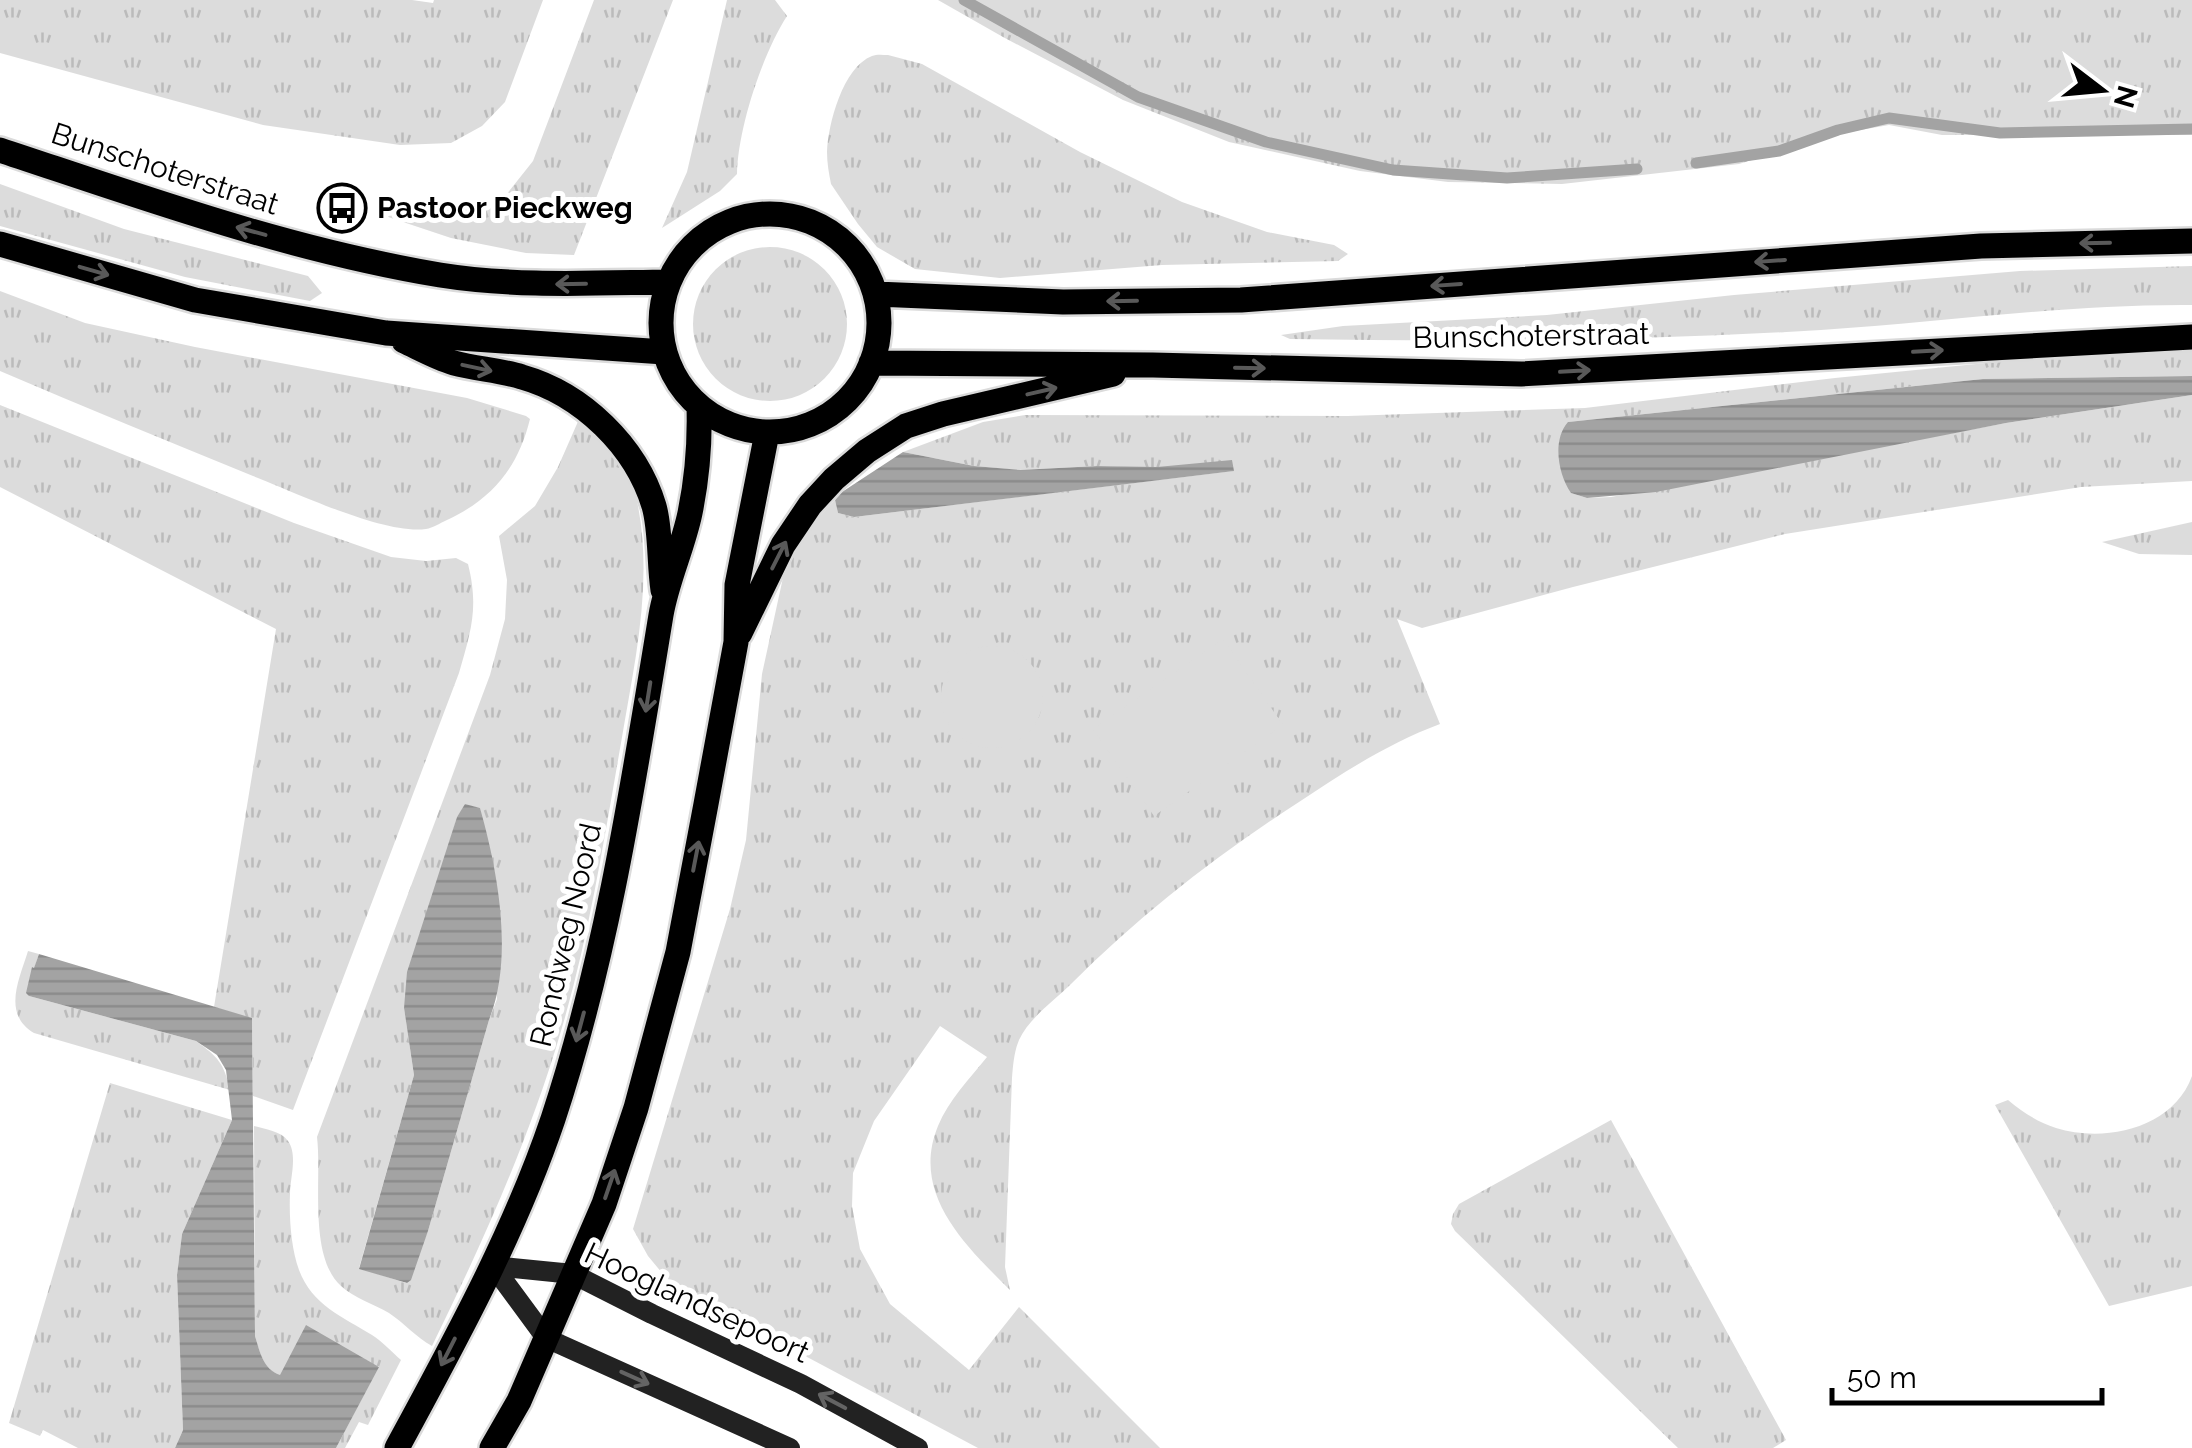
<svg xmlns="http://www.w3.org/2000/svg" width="2192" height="1448" viewBox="0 0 2192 1448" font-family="Raleway,sans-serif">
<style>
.grass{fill:url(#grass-tufts);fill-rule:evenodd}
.pitch{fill:#dcdcdc}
.water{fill:url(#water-rules)}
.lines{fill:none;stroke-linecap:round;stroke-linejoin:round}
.stream{stroke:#a3a3a3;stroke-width:11}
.primary-casing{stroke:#dbdbdb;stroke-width:30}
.secondary{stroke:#222;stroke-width:20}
.primary{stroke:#000;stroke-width:25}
.oneway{stroke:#595959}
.oneway2{stroke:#646464}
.labels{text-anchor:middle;stroke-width:10;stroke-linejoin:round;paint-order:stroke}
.street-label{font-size:30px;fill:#000;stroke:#fff}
.poi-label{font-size:30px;font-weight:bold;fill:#000;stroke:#fff;text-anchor:start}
</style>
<defs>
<pattern id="grass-tufts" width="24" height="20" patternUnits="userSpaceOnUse" patternTransform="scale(2.5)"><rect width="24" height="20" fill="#dcdcdc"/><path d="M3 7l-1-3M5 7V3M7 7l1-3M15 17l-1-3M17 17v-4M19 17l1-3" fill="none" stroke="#bbb"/></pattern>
<pattern id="water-rules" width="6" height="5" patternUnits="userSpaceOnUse" patternTransform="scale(2.5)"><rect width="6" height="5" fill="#a3a3a3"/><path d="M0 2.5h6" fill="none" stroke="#8b8b8b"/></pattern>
</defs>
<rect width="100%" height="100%" fill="#fff"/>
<path class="grass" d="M0,0H412L433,3L434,0H543L505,102L482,126L451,143L400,145L263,125L0,53Z
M594,0H673L574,255L526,253L451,238L379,214L485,207L506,195L533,161Z
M727,0H775L787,16C762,55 738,128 737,174L720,191L662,228L687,172Z
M938,0H2192V135H1942L1889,125L1832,135L1739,164L1562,184L1448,182L1360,171L1229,142L1123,100L1003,37Z
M888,55L922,64L1080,152L1182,202L1267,232L1334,245L1348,254L1338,261L1162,265L1000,278L915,269L877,247L858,224L831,184C829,174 827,163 827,152C828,124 843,67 872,56C877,54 883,55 888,55Z
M0,184L124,229L308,276L322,293L310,301L185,277L0,226Z
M693 324a77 77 0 1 1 154 0a77 77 0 1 1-154 0Z
M2192,266V305C2068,304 1945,322 1821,330C1644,341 1467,342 1290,339L1281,335L1343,326L1547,315L1734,295L2020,271Z
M0,291L85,323L195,347L467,398L526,416L530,419C518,468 492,499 447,520C440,523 433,528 426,529C384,535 295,492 253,476C168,441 84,407 0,371Z
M2128,349H2192V376L1983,379L1568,422L1571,493L1587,498L1611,497L2006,423L2192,395V481L2081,487L1785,534L1573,587L1422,628L1397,619L1440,724C1389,743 1344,772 1299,802C1217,855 1140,915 1071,984C1054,1001 1029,1018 1019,1040C1014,1052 1013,1066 1012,1078L1005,1267L1010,1290C966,1246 910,1194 938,1126C948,1101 970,1078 987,1057L940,1026L874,1121L853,1173L852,1206L860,1249L890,1304L969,1370L1019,1307L1160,1448H978L672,1285L648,1256L633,1229L730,909L746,840L762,674L784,573L800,537L835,500L838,513L854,517L1233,471L1097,466L1019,470L974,466L903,452L983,422L1025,415L1348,416L1585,408L1835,378Z
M0,405L294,523L391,557L426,561L456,558L468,564C479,608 471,631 459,673L293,1110L253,1096L252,1019L214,1007L276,629L0,487Z
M580,417C599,436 627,462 634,488C656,573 635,659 621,743C604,840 589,937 561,1031C529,1140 482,1244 432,1346C416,1337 404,1323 389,1313C374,1304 354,1298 341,1286C308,1256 322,1178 317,1137L490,675L505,619L507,580L499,536L535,506L558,467ZM466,805L480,808L497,999L489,1020L428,1231L406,1283L359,1268L414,1075L404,1008L457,817Z
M2192,522V555L2139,554L2102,542Z
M28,951L39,954L29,984V996L196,1041C218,1057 224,1063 230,1090L34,1033C2,1014 19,980 28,951Z
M2192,1076V1286L2109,1306L1995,1105L2008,1100C2022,1112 2038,1122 2056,1128C2104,1143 2173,1129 2192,1076Z
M110,1083L232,1120L182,1234L177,1275L183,1430L175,1448H78L43,1430L40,1436L9,1423Z
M1611,1120L1786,1440L1773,1448H1678L1455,1231L1451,1224L1453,1214L1459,1204Z
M254,1126C265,1129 281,1131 288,1141C298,1155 290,1178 290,1194C289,1217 291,1248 299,1270C312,1305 343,1317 372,1335C383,1342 392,1352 401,1360L368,1425L359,1422L345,1448H336L379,1366L281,1376C263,1369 260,1353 255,1336Z"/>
<path class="pitch" d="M1223,639L1283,725L1154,816L1093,729Z
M941 697a51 51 0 1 1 102 0a51 51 0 1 1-102 0Z"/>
<path class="water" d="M2192,376V395L2006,423L1656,492L1587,498L1571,493C1558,474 1552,440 1568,422L1983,379Z
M903,452L974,466L1020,470L1097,466L1157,467L1232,460L1234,471L854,517L838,513L835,500L842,492Z
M465,804L480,808C498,872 514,957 489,1020L428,1231L411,1280L407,1283L359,1269L414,1075L404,1008L407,972L457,817Z
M39,954L252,1018L255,1336C260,1352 263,1369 280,1375L306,1325L379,1367L336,1448H175L183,1430L177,1275L182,1234L232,1120L226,1070L217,1055L196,1041L29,996L26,993L32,967L34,968Z"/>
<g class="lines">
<path class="stream" d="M964,0L1138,97L1266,142L1393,170L1507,178L1637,169
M1696,163L1779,151L1838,130L1889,118L2000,133L2192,129"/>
<g class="primary-casing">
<path id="primary" d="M0,150C145,198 289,250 440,275C515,287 592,283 668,282
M661 323a109 109 0 1 1 218 0a109 109 0 1 1-218 0Z
M0,244L195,300L386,333L664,352
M876,294L1063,302L1241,300L1981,246L2192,241
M404,341C421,349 437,358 454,363C476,369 500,370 522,377C582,394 636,446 654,506C661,530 659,564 663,590
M871,363L1153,365L1521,374L2192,337
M740,633L783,545L810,505L834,479L867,451L906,426L943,414L1113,374
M397,1448C455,1341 514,1234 553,1119C607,956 633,785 661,615C667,580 683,547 690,513C697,479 700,442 699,407
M492,1448L519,1401L604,1204L636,1108L678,952L706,804L736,642L737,585L767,433"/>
</g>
<path class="secondary" d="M493,1266L573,1274L652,1314L801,1384L918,1448
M493,1266L546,1338L790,1448"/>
<use href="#primary" class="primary"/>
</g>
<defs><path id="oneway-shaft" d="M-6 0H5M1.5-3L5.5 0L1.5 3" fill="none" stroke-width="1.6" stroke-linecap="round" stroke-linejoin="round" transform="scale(2.5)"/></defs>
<g class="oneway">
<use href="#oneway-shaft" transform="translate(251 231) rotate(-165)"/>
<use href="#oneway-shaft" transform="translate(2095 243) rotate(179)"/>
<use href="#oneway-shaft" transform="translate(1770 261) rotate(176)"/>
<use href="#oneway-shaft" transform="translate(94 271) rotate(16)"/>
<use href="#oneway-shaft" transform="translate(571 284) rotate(179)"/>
<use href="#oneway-shaft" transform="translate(1446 285) rotate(176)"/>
<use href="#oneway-shaft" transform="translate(1122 301) rotate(179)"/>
<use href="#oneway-shaft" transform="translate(1928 351) rotate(-3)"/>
<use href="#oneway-shaft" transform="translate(477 368) rotate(12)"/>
<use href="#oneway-shaft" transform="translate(1250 368) rotate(1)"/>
<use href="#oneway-shaft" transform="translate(1575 371) rotate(-3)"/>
<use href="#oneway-shaft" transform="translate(1042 391) rotate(-13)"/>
<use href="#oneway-shaft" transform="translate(779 555) rotate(-63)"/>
<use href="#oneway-shaft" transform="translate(648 697) rotate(99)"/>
<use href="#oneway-shaft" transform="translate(696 856) rotate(-79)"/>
<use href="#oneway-shaft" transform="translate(580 1027) rotate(105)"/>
<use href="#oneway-shaft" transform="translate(610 1184) rotate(-71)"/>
<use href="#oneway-shaft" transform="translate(448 1352) rotate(117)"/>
</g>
<g class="oneway2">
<use href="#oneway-shaft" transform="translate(635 1378) rotate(24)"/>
<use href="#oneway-shaft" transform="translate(832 1401) rotate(-152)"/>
</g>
<defs>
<g id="bus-ring" transform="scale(2.5)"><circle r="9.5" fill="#fff" stroke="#000" stroke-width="1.5"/><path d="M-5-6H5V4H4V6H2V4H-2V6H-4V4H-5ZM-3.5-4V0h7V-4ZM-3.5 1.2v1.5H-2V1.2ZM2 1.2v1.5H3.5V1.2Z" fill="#000"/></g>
</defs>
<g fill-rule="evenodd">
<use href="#bus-ring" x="342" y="208"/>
</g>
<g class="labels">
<g class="street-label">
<text transform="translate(165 169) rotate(18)" y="10">Bunschoterstraat</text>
<text transform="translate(1531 336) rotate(-1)" y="10">Bunschoterstraat</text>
<text transform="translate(566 935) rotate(-77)" y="10">Rondweg Noord</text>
<text transform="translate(697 1303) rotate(25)" y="10">Hooglandsepoort</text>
</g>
<g class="poi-label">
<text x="377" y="218">Pastoor Pieckweg</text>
</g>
</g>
<g transform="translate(2102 90) rotate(106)" stroke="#ffffff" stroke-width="8" paint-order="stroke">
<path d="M0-8L18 38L0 25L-18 38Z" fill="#000000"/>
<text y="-15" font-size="28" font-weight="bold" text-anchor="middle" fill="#000000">N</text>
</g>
<path d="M1832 1388v15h270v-15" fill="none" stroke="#000000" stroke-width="5"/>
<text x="1847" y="1388" font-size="30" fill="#000000" stroke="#ffffff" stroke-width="8" paint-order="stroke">50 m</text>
</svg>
